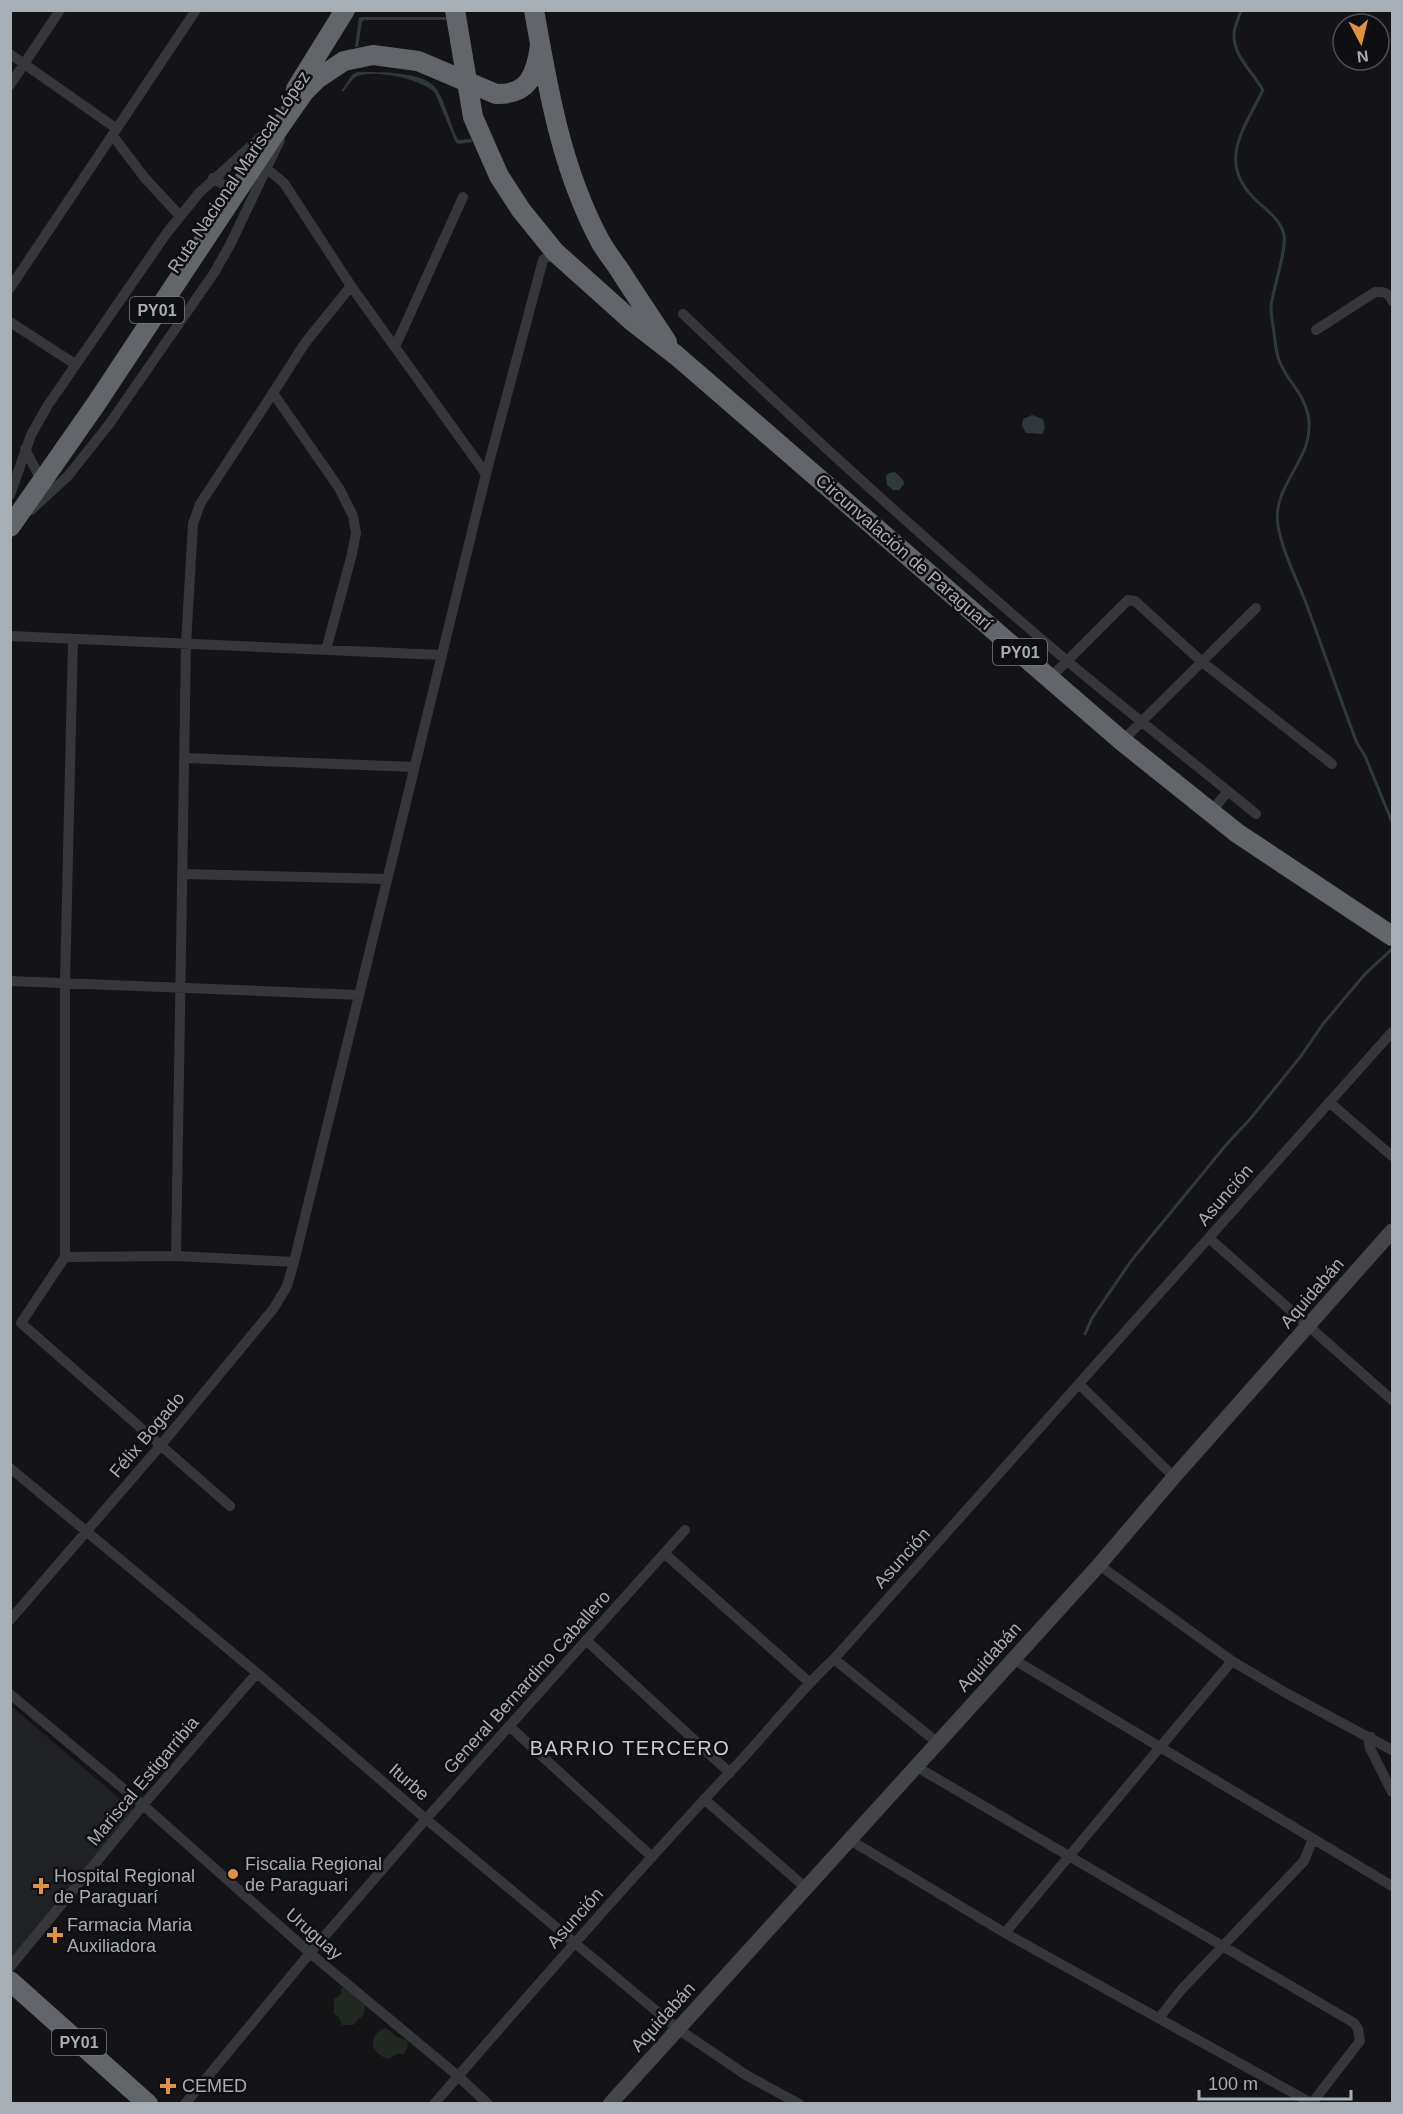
<svg xmlns="http://www.w3.org/2000/svg" width="1403" height="2114" viewBox="0 0 1403 2114" font-family="Arial,sans-serif">
<style>
.built{fill:#202123}
.green{fill:#212821}
.water{fill:#2f393d}
.lines{fill:none;stroke-linecap:round;stroke-linejoin:round}
.stream{stroke:#2f393d;stroke-width:3}
.street{stroke:#36373a;stroke-width:10}
.secondary{stroke:#44464a;stroke-width:15}
.highway{stroke:#62666b;stroke-width:20}
.poi-dot{fill:#e19241;stroke:#0f0f11;stroke-width:2}
.labels{text-anchor:middle;stroke-width:5;stroke-linejoin:round;paint-order:stroke}
.shield{fill:#0f0f11;stroke:#797e84;stroke-width:1.5}
.shield-label{font-size:16px;font-weight:bold;fill:#a7aeb5}
.street-label{font-size:18px;fill:#a7aeb5;stroke:#0f0f11}
.poi-label{font-size:18px;fill:#a7aeb5;stroke:#0f0f11;text-anchor:start}
.neighbourhood-label{font-size:20px;letter-spacing:1.5px;fill:#c8ccd1;stroke:#0f0f11}
</style>
<rect width="100%" height="100%" fill="#141416"/>
<path class="built" d="M11,1706L133,1810L11,1962Z"/>
<path class="green" d="M344,1987L365,2005L364,2014L353,2025H342L338,2016L334,2014V1999L341,1995V1988Z
M385,2028L392,2032L396,2037L407,2040L408,2046L404,2054H397L389,2059C371,2055 366,2036 385,2028Z"/>
<path class="water" d="M359,17H446V20H364L362,22L358,47H355Z
M357,72C378,72 421,71 435,87C444,98 451,126 458,140L471,139L472,142L460,144L456,143L435,93C423,79 372,68 356,77C351,80 347,87 343,92L342,90L352,75Z
M1032,415L1043,419L1045,428L1042,434L1026,433L1022,426L1023,419Z
M895,472L903,480L904,484L899,490H893L887,485L886,476L889,473Z"/>
<g class="lines">
<path class="stream" d="M1241,10C1239,18 1234,27 1234,34C1233,56 1253,72 1263,90C1243,131 1215,164 1259,203C1269,212 1281,221 1284,235C1287,249 1273,289 1271,306C1271,315 1273,325 1274,333C1275,342 1276,352 1279,360C1286,380 1304,393 1308,415C1317,459 1271,483 1278,526C1283,553 1296,577 1306,603C1323,649 1339,696 1357,743L1365,756L1392,822
M1085,1334L1092,1318L1131,1261L1226,1145L1251,1118L1301,1056L1323,1024L1365,974L1392,949"/>
<path class="street" d="M10,54L117,129
M10,85L60,10
M113,136L144,177L180,216
M266,168L284,183L351,286L486,474
M213,178L238,194
M10,288L196,10
M683,314C807,433 935,549 1066,660C1128,712 1193,762 1256,814
M10,322L75,364
M1316,330L1375,292C1384,292 1389,292 1392,301
M395,347L463,197
M273,393L305,343L351,286
M25,449L38,474L47,478
M10,495L31,435L48,405L166,234L199,193L265,133
M31,510L68,476L110,423L214,273L230,245L280,140
M10,636L441,655
M1050,678L1128,600L1135,601L1201,661L1332,764
M1122,741L1256,608
M184,758L414,767
M1211,812L1228,791
M182,874L387,879
M10,981L359,995
M1329,1102L1392,1156
M1209,1238L1392,1400
M176,1256L186,644L193,524L200,504L273,393L339,488L353,516L356,533L352,554L326,650
M65,1257V984L73,639
M1080,1385L1174,1477
M10,1468L257,1673L426,1819L678,2029L746,2075L799,2104
M230,1506L21,1323L65,1257L176,1256L294,1262
M664,1553L809,1682
M1099,1565L1232,1661L1286,1693L1392,1750
M10,1620L161,1445L274,1308L287,1286L294,1262L486,474L543,260L555,252
M587,1641L730,1773
M834,1659L938,1743
M1013,1659L1392,1886
M10,1694L143,1805L310,1953L458,2076L488,2104
M509,1726L652,1857
M1371,1737L1369,1743L1370,1748L1392,1792
M917,1767L1354,2023L1358,2029L1360,2041L1312,2103
M704,1799L806,1888
M850,1840L1005,1933L1313,2104
M1005,1933L1232,1661
M10,1967L143,1805L257,1673
M1159,2018L1181,1990L1304,1861L1313,1839
M185,2104L310,1953L426,1819L685,1530
M434,2104C531,1992 628,1881 729,1773C765,1736 796,1694 834,1659L1392,1032"/>
<path class="secondary" d="M610,2104L1099,1565L1174,1477L1392,1231"/>
<path class="highway" d="M455,10L473,117L499,176L521,210L555,252L632,321L677,356L1122,741L1237,833L1392,936
M534,10C548,89 561,167 599,239C604,249 612,259 619,269C635,294 651,318 667,342
M296,89L345,10
M10,527L96,404L272,138L304,92L317,79L344,61L373,55L418,61L496,94C529,95 536,74 540,46
M10,1981L148,2104"/>
</g>
<g class="poi-dot">
<circle cx="233" cy="1874" r="6"/>
<path d="M38 1877h6v6h6v6h-6v6h-6v-6h-6v-6h6z"/>
<path d="M52 1926h6v6h6v6h-6v6h-6v-6h-6v-6h6z"/>
<path d="M165 2077h6v6h6v6h-6v6h-6v-6h-6v-6h6z"/>
</g>
<g class="labels">
<g class="shield">
<rect x="130" y="297" width="54" height="26" rx="4.5"/>
<rect x="993" y="639" width="54" height="26" rx="4.5"/>
<rect x="52" y="2029" width="54" height="26" rx="4.5"/>
</g>
<g class="shield-label">
<text x="157" y="316">PY01</text>
<text x="1020" y="658">PY01</text>
<text x="79" y="2048">PY01</text>
</g>
<g class="street-label">
<text transform="translate(239 172) rotate(-56)" y="6">Ruta Nacional Mariscal López</text>
<text transform="translate(904 552) rotate(41)" y="6">Circunvalación de Paraguarí</text>
<text transform="translate(1225 1195) rotate(-49)" y="6">Asunción</text>
<text transform="translate(1312 1293) rotate(-49)" y="6">Aquidabán</text>
<text transform="translate(147 1435) rotate(-50)" y="6">Félix Bogado</text>
<text transform="translate(902 1558) rotate(-48)" y="6">Asunción</text>
<text transform="translate(989 1657) rotate(-48)" y="6">Aquidabán</text>
<text transform="translate(527 1682) rotate(-48)" y="6">General Bernardino Caballero</text>
<text transform="translate(143 1781) rotate(-50)" y="6">Mariscal Estigarribia</text>
<text transform="translate(409 1782) rotate(41)" y="6">Iturbe</text>
<text transform="translate(575 1918) rotate(-48)" y="6">Asunción</text>
<text transform="translate(314 1934) rotate(41)" y="6">Uruguay</text>
<text transform="translate(663 2017) rotate(-48)" y="6">Aquidabán</text>
</g>
<g class="poi-label">
<text x="245" y="1870">Fiscalia Regional<tspan x="245" dy="21">de Paraguari</tspan></text>
<text x="54" y="1882">Hospital Regional<tspan x="54" dy="21">de Paraguarí</tspan></text>
<text x="67" y="1931">Farmacia Maria<tspan x="67" dy="21">Auxiliadora</tspan></text>
<text x="182" y="2092">CEMED</text>
</g>
<g class="neighbourhood-label">
<text x="630" y="1755">BARRIO TERCERO</text>
</g>
</g>
<rect width="1403" height="2114" fill="none" stroke="#a7aeb5" stroke-width="24"/>
<g transform="translate(1361 42) rotate(173)"><circle r="28" fill="#0f0f11" stroke="#4c4f53" stroke-width="1.5"/>
<path d="M0-4.5L10 22L0 15L-10 22Z" fill="#e19241"/>
<text y="-9" font-size="16" font-weight="bold" text-anchor="middle" fill="#a7aeb5">N</text>
</g>
<path d="M1199 2090v9h152v-9" fill="none" stroke="#a7aeb5" stroke-width="3"/>
<text x="1208" y="2090" font-size="18" fill="#a7aeb5" stroke="#0f0f11" stroke-width="4.5" paint-order="stroke">100 m</text>
</svg>
